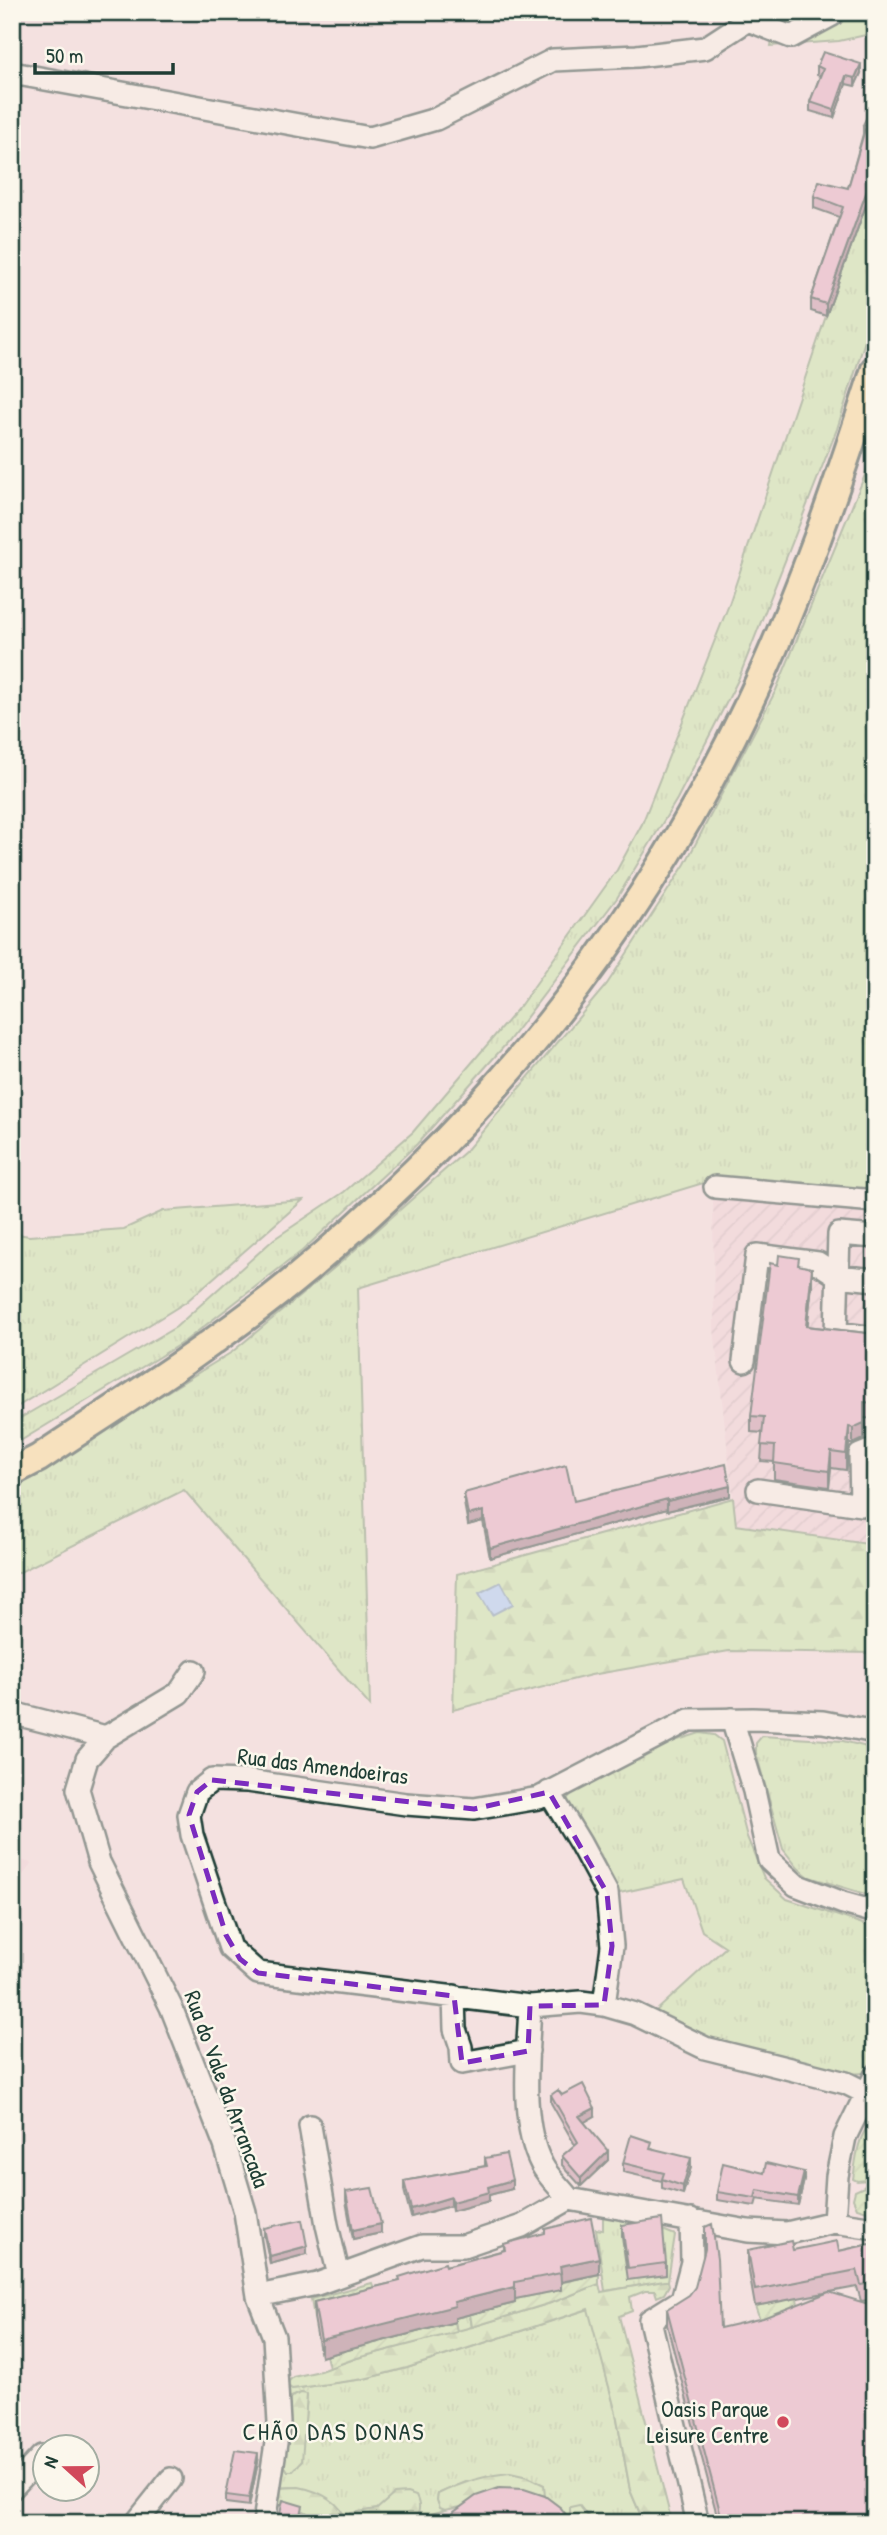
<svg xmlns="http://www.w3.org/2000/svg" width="887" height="2535" viewBox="0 0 887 2535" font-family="'Patrick Hand',sans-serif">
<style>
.built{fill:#f0d2d8}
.industrial{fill:url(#industrial-furrows)}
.grass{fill:url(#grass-tufts);stroke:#72946e;stroke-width:2}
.forest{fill:url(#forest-firs);stroke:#72946e;stroke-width:2}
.garden{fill:url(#garden-furrows);stroke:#72946e;stroke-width:2}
.water{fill:#a2cffc;stroke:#6e95ac;stroke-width:2}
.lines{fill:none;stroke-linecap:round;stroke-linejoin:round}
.minor-casing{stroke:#1f3d34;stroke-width:26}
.major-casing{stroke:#1f3d34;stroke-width:32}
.minor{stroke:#fbf7ec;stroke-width:21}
.major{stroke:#fadf96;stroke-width:26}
.wall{fill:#c596a9;stroke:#1f3d34;stroke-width:2}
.shaded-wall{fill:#a07a89;stroke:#1f3d34;stroke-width:2}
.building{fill:#e5aec4;stroke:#1f3d34;stroke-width:2}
.marked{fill:none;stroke:#7b2cbf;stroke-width:5;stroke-dasharray:14 9;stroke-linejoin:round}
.poi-dot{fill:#d1495b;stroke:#fbf7ec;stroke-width:2.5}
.labels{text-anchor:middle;stroke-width:5;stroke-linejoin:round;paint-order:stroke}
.street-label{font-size:23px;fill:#1f3d34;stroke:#fbf7ec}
.poi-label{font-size:23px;fill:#1f3d34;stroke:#fbf7ec;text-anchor:end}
.neighbourhood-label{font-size:24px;letter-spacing:2px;fill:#1f3d34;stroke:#fbf7ec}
</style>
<defs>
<pattern id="industrial-furrows" width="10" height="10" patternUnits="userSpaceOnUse" patternTransform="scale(1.75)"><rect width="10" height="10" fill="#f0d2d8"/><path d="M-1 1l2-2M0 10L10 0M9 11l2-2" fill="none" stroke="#cdb5ba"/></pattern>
<pattern id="grass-tufts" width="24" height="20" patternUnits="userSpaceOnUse" patternTransform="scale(1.75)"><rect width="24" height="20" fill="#c4eba7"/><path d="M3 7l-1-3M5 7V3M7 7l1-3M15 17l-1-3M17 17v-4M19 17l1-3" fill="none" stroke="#a8ca90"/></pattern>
<pattern id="forest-firs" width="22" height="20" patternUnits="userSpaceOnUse" patternTransform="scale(1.75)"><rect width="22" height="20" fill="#c4eba7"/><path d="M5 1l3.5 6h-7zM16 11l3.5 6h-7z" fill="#a8ca90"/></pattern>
<pattern id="garden-furrows" width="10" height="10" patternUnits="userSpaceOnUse" patternTransform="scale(1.75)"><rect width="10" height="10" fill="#c4eba7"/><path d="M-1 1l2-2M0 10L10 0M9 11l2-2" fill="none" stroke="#a8ca90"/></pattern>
</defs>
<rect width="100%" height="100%" fill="#f4e1e0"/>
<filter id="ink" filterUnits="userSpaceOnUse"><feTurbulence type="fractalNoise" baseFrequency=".0143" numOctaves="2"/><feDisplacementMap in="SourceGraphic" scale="14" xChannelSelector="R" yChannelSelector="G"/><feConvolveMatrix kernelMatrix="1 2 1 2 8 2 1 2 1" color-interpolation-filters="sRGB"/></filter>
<g filter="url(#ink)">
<path class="built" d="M12,1858L32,1863L12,1890Z"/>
<path class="industrial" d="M713,1180L875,1189V1545L736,1525L714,1329Z"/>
<path class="grass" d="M777,12H875V33L839,41L771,46Z
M875,180V309L837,429L738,680L677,799L617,898L507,1043L417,1144L302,1251L185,1341L12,1446V1423L176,1327L274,1239L344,1192L413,1132L520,1006L617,870L642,824L728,607L826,316Z
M875,443V1189L713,1180L358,1288L370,1706L184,1490L12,1576V1487L232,1352L340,1263L466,1151L607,984L685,864L776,690L865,475Z
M303,1200L186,1302L12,1410V1233L29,1236L124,1229L163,1211Z
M700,1733L714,1735L722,1741L747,1837L764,1878L787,1899L875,1928V2056L864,2073C848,2075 832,2070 816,2066C762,2055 703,2042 656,2011L726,1947L702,1931L684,1879L615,1894L601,1855L572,1815L566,1800L574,1791L665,1744Z
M762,1736L843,1741L875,1749V1897L809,1877L798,1868L783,1849L756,1753V1743Z
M603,2216L658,2228L675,2235L668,2281L605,2291L596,2229L603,2230Z
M461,2268L472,2327L457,2332L444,2270Z
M589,2309L616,2413L630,2490L644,2523H593L579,2506L569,2521L468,2481L438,2494C436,2502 438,2507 445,2510L414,2519L419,2513C397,2511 369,2504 350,2518V2523H346C343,2511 340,2507 330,2502C309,2489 303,2485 277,2488L282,2462L288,2471L303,2444L307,2395L301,2393L287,2399L288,2386L292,2389L364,2379L407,2368Z"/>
<path class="forest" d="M733,1498L736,1525L875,1545V1653L729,1651L591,1675L453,1710L457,1574Z
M664,2281H668L669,2285L664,2294L657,2297L655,2291H645L630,2297L632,2311L619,2316L672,2523H644L630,2490L616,2413L588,2309L407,2368L364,2379L292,2389L288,2386L289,2381L293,2377L320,2371L357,2358L472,2327L554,2302L599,2284L601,2292Z
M301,2393L307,2394L302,2461L293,2471H288L282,2462L287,2399Z
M510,2473L528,2477L544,2485L545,2497L489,2494L461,2507L445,2510L440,2508L437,2500L438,2494C461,2483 484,2475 510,2473Z
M299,2487C319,2491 343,2502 346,2523H304L307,2513L304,2511L276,2505L277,2488Z
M407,2493L416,2496C434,2533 370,2523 350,2523L351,2513L377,2509L394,2494Z
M579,2505L593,2523H570V2507Z"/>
<path class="garden" d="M870,2125L875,2127V2165L868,2180L857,2181L853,2179C856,2162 857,2136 870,2125Z
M867,2182L875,2187L874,2213L857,2208L853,2199L855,2191L864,2187Z
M599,2274V2284L554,2302L472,2327L470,2314L515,2303V2299L561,2290L560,2283Z
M372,2283L379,2302L314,2318L311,2299Z
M797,2298L798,2305L844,2304L875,2299V2323L760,2320L755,2306Z
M455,2322L457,2332L357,2358L329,2368L326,2355Z"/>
<path class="water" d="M501,1582L513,1604L492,1615L479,1593Z"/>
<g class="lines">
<g class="minor-casing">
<path id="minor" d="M748,20L791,37L832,15L833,12
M12,73L370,138L436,119L553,60L637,56L705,48L748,20L752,12
M715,1187L875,1201
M875,1237L839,1234L836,1333L875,1338
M744,1361L757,1255L818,1263L838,1276L875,1280
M758,1490L861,1505L860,1455L875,1449
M194,1671L179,1693L106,1737L87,1759L78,1789L99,1862L171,2007L225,2145L245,2212L258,2296L274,2337L279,2423L264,2523
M12,1713L106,1737
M732,1719L754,1791L769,1860L796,1885L843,1903L875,1912
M875,1732L823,1722L753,1719L689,1720L539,1798L474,1809L406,1804L247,1781L212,1780L197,1792L189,1815L192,1835L230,1948L258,1973L530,2006L581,2002L604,2005L635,2014L705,2048L810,2074L846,2083L866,2093H875
M549,1792L580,1843L607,1893L612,1946L604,2005
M454,1996L455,2029L461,2047L462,2063L528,2051
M530,2006C528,2054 519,2122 542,2165C548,2177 561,2188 569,2199
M310,2126L327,2225L339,2276
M691,2220L692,2262L682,2300L650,2320L698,2523
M834,2222L837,2176L845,2137L875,2076
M258,2296L317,2284L422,2246H463L522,2226L569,2199L748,2231L787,2233L834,2222L875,2228
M12,2488L42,2456
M136,2523L171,2479"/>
</g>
<g class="major-casing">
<path id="major" d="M12,1472L39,1458C123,1402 210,1348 289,1284C485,1124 638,936 747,707C799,598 838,484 875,369"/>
</g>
<use href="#minor" class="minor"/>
<use href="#major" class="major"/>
</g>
<path class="wall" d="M817,66L861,73L855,86L846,84L834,118L810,111V102L820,76L817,75Z
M875,110V180L826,316L811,311V299L839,217L814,208V196L848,188L863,134V125Z
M778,1265H799L812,1284L807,1326L875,1334V1419L864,1418V1439L853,1444H849L846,1470L831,1468L829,1487L774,1479V1462L761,1461L763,1433L751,1432V1416Z
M464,1493L574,1501L730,1496L667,1511V1509L490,1558L483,1521L468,1525L464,1503Z
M551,2095H562L595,2116L584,2122L608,2160L581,2186L562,2165V2156L575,2145L551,2103Z
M652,2148L691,2167L683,2194L662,2188V2181L623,2172V2163Z
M875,2154V2187L867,2182V2171Z
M485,2158L512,2189L489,2195V2201L452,2211L451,2206L411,2217L404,2190V2181L485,2166Z
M764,2173L804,2180L798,2205L757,2199L755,2206L717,2200V2192Z
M346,2192L381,2233L353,2239L346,2201Z
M622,2225L666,2263V2275L628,2280L622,2237Z
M264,2228L307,2254L270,2264L264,2236Z
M875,2243V2299L861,2301L857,2287L755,2306L748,2266V2250L839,2251Z
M504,2244L599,2274L561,2282V2290L515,2299V2303L455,2318V2322L321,2357L314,2318V2302L400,2281L446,2266L504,2250Z
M667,2309L720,2328L875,2523H719L667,2325Z
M258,2462L249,2506L226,2503V2495Z"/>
<path class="shaded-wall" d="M861,64V73L855,86V78Z
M846,76V84L834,118V110Z
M875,168V180L826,316V304Z
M812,1268V1284L806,1342V1326Z
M864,1402V1439L853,1444V1428Z
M849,1427V1444L846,1470V1454Z
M831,1452V1468L829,1487V1471Z
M730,1486V1496L667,1511V1501Z
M667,1499V1509L490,1558V1548Z
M483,1511V1521L468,1525V1515Z
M595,2108V2116L579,2125V2116Z
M608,2151V2160L581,2186V2178Z
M691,2158V2167L683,2194V2186Z
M804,2172V2180L798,2205V2197Z
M512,2180V2189L489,2195V2201L452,2211V2202L488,2187Z
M451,2197V2206L411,2217V2209Z
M381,2224V2233L353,2239V2230Z
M307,2246V2254L270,2264V2256Z
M599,2258V2274L561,2282L560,2266Z
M515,2287V2303L455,2318V2322L321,2357V2340L454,2302Z
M258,2453V2462L249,2506V2498Z
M875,2516V2523H849Z"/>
<path class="building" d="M823,52L861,64L855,78L846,76L834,110L810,102L823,69L817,66Z
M871,108L875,110V168L826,304L811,299L843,207L814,196L819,181L848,188L866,126L863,125Z
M779,1255L799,1258L798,1265L812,1268L806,1326L875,1334V1403L864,1402V1423L853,1428L849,1427L846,1454L831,1452L829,1471L774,1463L775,1446L761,1445L764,1417L751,1416L770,1263L778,1265Z
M726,1464L730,1486L667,1501V1499L490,1548L483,1511L468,1515L464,1493L566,1465L574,1501Z
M583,2084L595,2108L579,2116L608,2151L581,2178L562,2156L578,2142L551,2095L558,2090L562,2095Z
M631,2135L652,2142L650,2148L691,2158L683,2186L662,2179L664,2173L623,2163Z
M506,2154L512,2180L488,2187L489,2192L452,2202L451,2197L411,2209L404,2181L487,2166L485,2158Z
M875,2154V2176L867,2171Z
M723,2163L764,2173L766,2163L804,2172L798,2197L757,2190L755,2198L717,2192Z
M372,2188L381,2224L353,2230L346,2192Z
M591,2218L599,2258L560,2266L561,2273L515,2282V2287L454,2302L455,2306L321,2340L314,2302L400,2281L399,2277L445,2263L446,2266L505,2250L504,2244L545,2233V2229Z
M662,2219L666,2263L628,2268L622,2225Z
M302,2220L307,2246L270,2256L264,2228Z
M712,2224L717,2259L720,2328L763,2318L829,2292L875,2306V2516L849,2523H723L667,2309L689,2295L695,2287L705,2249V2227Z
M791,2241L793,2250L837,2241L839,2251L875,2243V2283L861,2285L857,2270L755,2290L748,2250Z
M235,2450L258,2453L249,2498L226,2495Z
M499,2488L524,2489L545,2496L561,2508L572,2523H448L454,2512L476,2496Z
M283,2500L303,2506L299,2523H278Z"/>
</g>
<path d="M0 0H887V2535H0ZM212,1780L474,1809L549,1792L607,1893L612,1946L604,2005L530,2006L528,2051L462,2063L454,1996L258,1973L240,1959L226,1935L189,1815L197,1792Z" fill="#f4e1e0" fill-opacity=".55" fill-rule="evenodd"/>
<path class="marked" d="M212,1780L474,1809L549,1792L607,1893L612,1946L604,2005L530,2006L528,2051L462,2063L454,1996L258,1973L240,1959L226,1935L189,1815L197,1792Z"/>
<circle class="poi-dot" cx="783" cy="2422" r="7"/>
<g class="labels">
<g class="street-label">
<text transform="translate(323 1766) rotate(7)" y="8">Rua das Amendoeiras</text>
<text transform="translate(227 2089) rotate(70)" y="8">Rua do Vale da Arrancada</text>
</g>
<g class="poi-label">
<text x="769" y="2417">Oasis Parque<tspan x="769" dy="26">Leisure Centre</tspan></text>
</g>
<g class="neighbourhood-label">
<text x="334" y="2440">CHÃO DAS DONAS</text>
</g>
</g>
<rect width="887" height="2535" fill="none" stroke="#fbf7ec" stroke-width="42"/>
<rect x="21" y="21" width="845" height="2493" fill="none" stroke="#1f3d34" stroke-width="2.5" filter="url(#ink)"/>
<g transform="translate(66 2468) rotate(291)"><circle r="33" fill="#fbf7ec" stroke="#a3ada2" stroke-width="2"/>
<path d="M0-5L12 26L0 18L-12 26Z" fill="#d1495b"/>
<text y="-10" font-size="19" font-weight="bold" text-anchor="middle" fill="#1f3d34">N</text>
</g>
<path d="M35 63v10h138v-10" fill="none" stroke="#1f3d34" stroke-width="3.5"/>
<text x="46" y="63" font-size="21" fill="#1f3d34" stroke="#fbf7ec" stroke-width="5" paint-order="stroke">50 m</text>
</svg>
